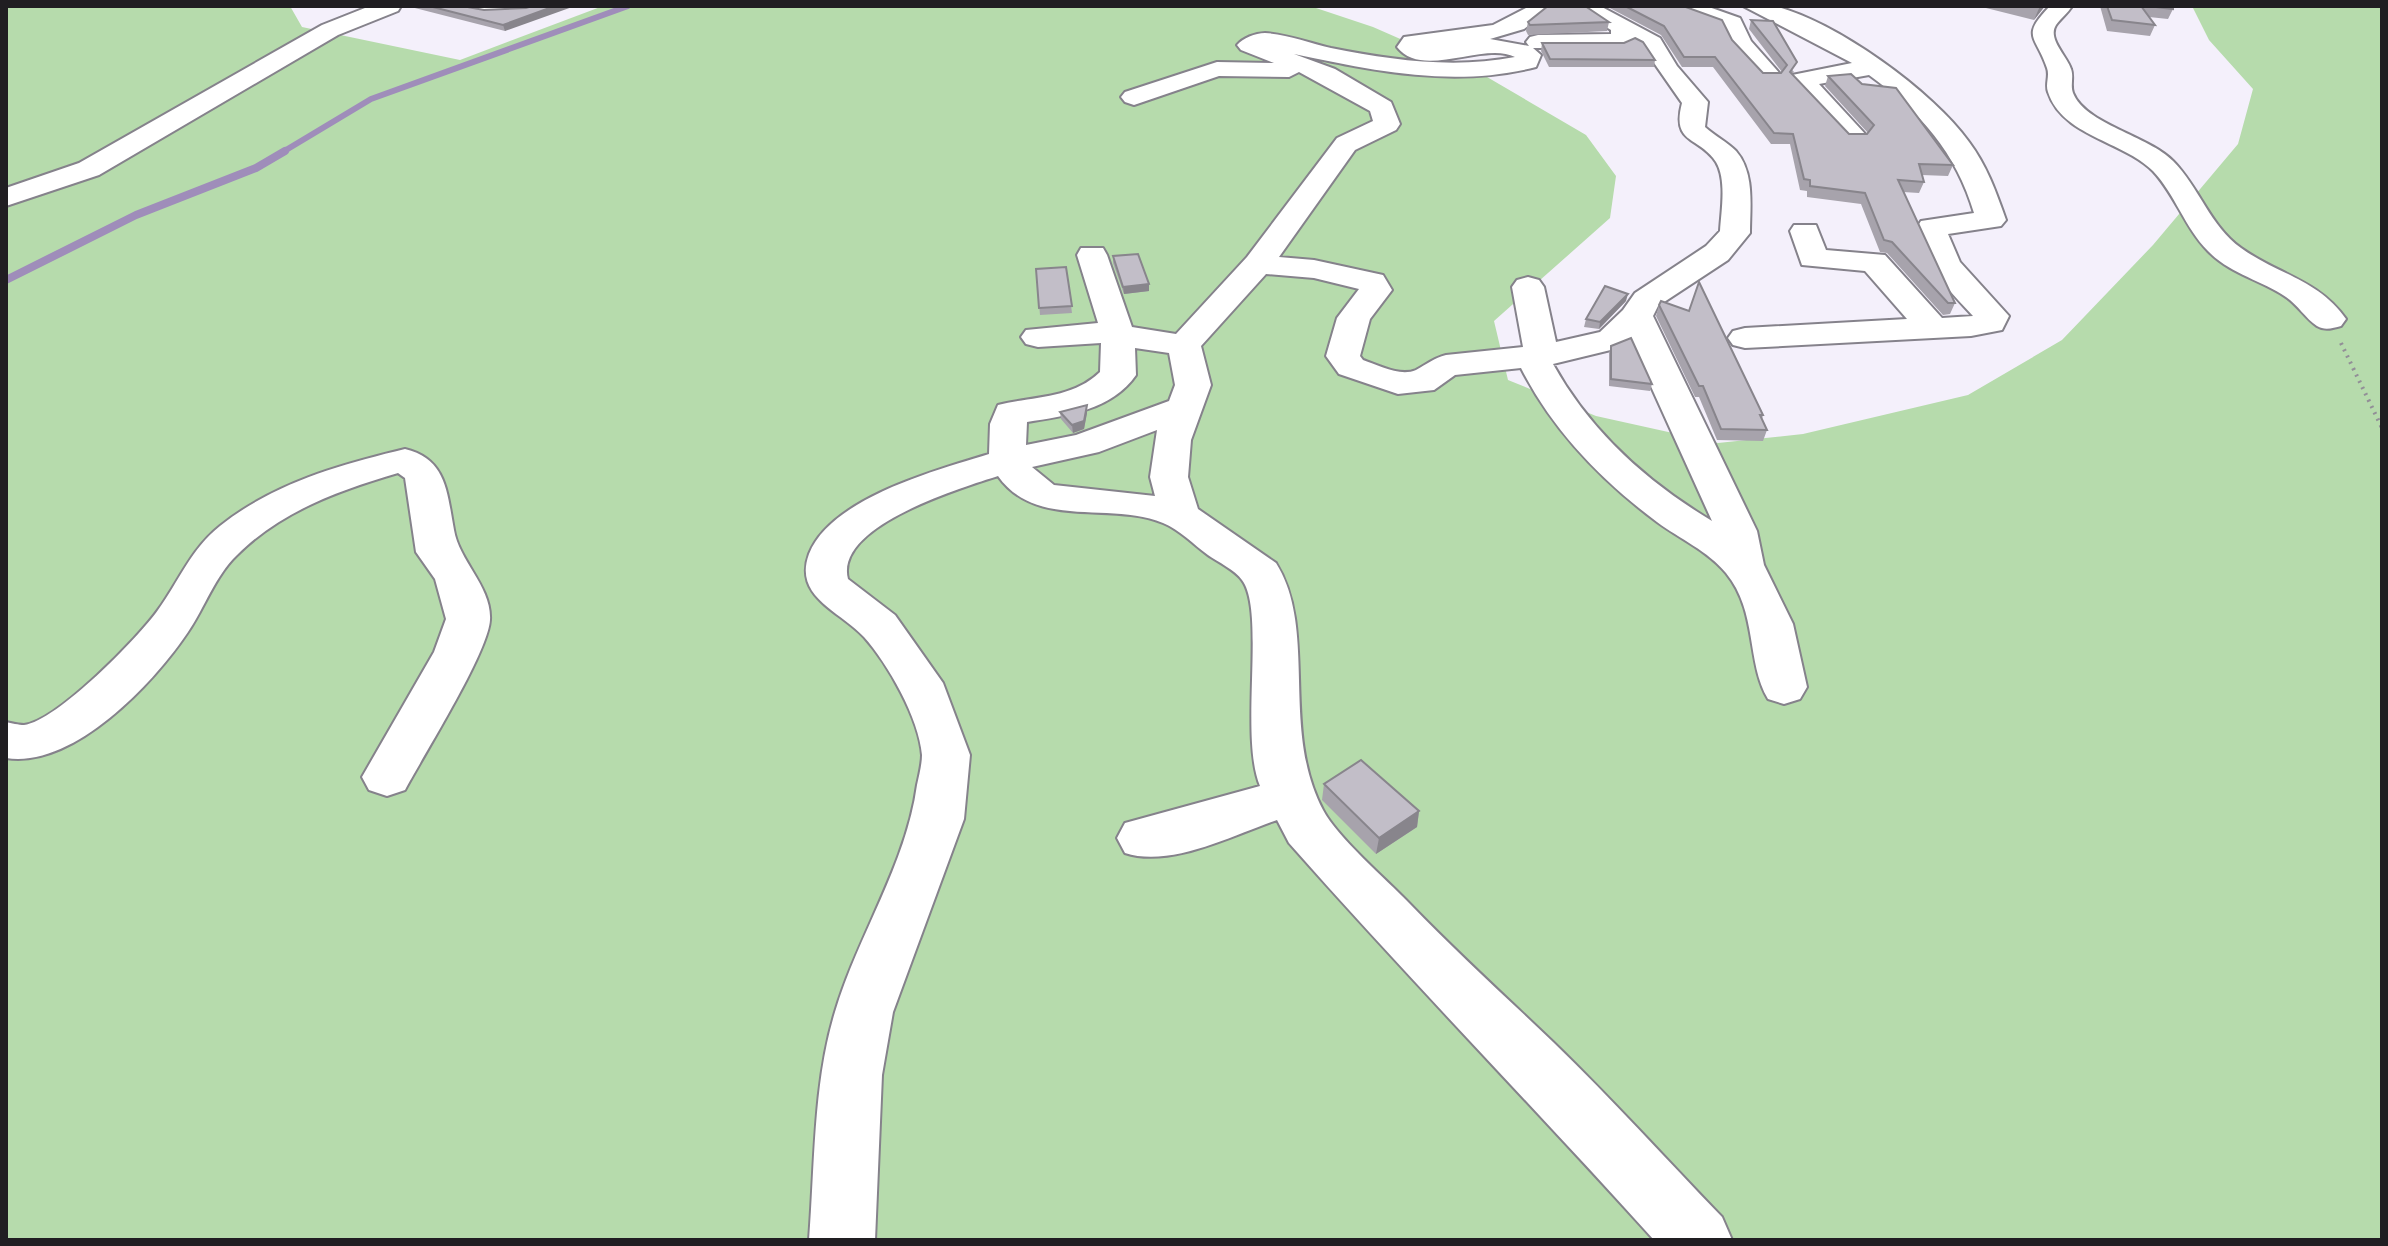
<svg xmlns="http://www.w3.org/2000/svg" width="2388" height="1246" viewBox="0 0 2388 1246" font-family="'Asap Condensed',sans-serif">
<style>
.green{fill:#b6dbac}
.lines{fill:none;stroke-linecap:round;stroke-linejoin:round}
.stream-far1{stroke:#9f8dba;stroke-width:6}
.stream{stroke:#9f8dba;stroke-width:8}
.minor-casing{stroke:#85828b;stroke-width:4}
.path{stroke:#928f97;stroke-width:4;stroke-dasharray:2 5;stroke-linecap:butt}
.minor{fill:#fff;fill-rule:evenodd}
.wall{fill:#a7a3ac}
.shaded-wall{fill:#88858c}
.building{fill:#c2bec8;stroke:#88858c;stroke-width:2}
</style>
<rect width="100%" height="100%" fill="#f4f0fb"/>
<path class="green" d="M6,6H290L302,27L460,60L603,6H1310L1373,27L1487,77L1586,135L1616,176L1610,218L1494,321L1508,380L1596,416L1718,443L1803,434L1968,395L2062,340L2153,245L2238,144L2253,89L2209,40L2192,6H2382V1240H6Z"/>
<g class="lines">
<path class="stream-far1" d="M281,153L371,99L628,6"/>
<path class="stream" d="M6,280L136,215L256,168L285,151"/>
<g class="minor-casing">
<path id="minor" d="M370,6H401L398,11L338,35L99,175L6,206V188L79,163L322,25Z
M458,6H544C535,16 467,16 458,6Z
M1530,6H1554L1524,29L1490,39L1529,46L1526,42L1530,37L1538,35L1611,34V30L1572,6H1600L1660,38L1677,66L1708,102L1705,127C1715,136 1727,142 1736,151C1755,173 1750,206 1750,233L1728,260L1658,306L1653,316L1757,531L1764,565L1793,624L1807,687L1800,699L1784,704L1768,699C1746,662 1758,612 1726,573C1708,551 1680,539 1657,522C1601,480 1553,431 1521,368L1455,375L1434,390L1398,394L1339,374L1326,356L1337,318L1359,289L1314,278L1266,274L1201,346L1211,385L1191,440L1188,477L1198,509L1276,563C1318,630 1280,729 1323,810C1337,837 1386,879 1409,903C1456,952 1505,996 1553,1042C1611,1098 1666,1159 1722,1217L1732,1240H1654C1534,1107 1408,978 1289,843L1277,820C1233,835 1171,868 1125,853L1117,838L1125,823L1260,786C1239,736 1266,611 1242,580C1235,570 1218,562 1208,555C1194,545 1179,529 1163,523C1110,501 1036,530 998,476C961,488 834,526 848,579L895,615L943,683L970,755L964,819L893,1012L882,1075L875,1240H809C815,1165 813,1084 835,1012C858,935 906,865 917,785C919,776 922,764 922,755C919,718 888,664 864,637C840,611 793,597 809,554C831,498 937,470 989,454L990,424L998,405C1034,396 1072,399 1100,372L1101,343L1038,347L1026,344L1021,337L1026,330L1098,323L1077,255L1081,248H1103L1107,255L1132,327L1176,334L1247,257L1337,138L1373,121L1370,111L1299,72L1289,77L1219,76L1134,105L1125,102L1121,97L1125,92L1217,62L1274,63L1241,50L1237,45C1243,38 1255,33 1265,33C1286,34 1310,43 1331,48C1392,60 1453,69 1515,57C1484,41 1422,80 1397,47L1404,37L1493,25ZM1633,42L1643,47L1682,103C1671,145 1699,136 1716,162C1727,180 1721,212 1720,231L1706,246L1635,293L1623,310L1600,332L1556,342L1544,287L1539,280L1528,277L1517,280L1512,287L1523,347L1446,355C1434,358 1427,364 1416,370C1400,377 1378,365 1363,360L1360,356L1370,319L1392,290L1383,275L1314,260L1279,257L1355,150L1396,130L1400,124L1391,102L1335,69L1294,54C1375,71 1454,88 1536,67L1541,55L1533,48H1622ZM1630,340L1712,521C1647,482 1590,431 1553,364L1623,347ZM1135,348L1169,353L1175,385L1169,401L1076,435L1026,445L1027,422C1066,416 1112,410 1136,375ZM1157,430L1150,477L1155,496L1054,485L1032,467L1099,452Z
M1675,6H1706L1740,18L1751,41L1781,75L1778,80H1760L1732,48L1722,27L1678,11Z
M1743,6C1753,6 1765,4 1774,6C1834,20 1934,92 1969,142C1987,166 1996,192 2006,220L2001,226L1948,234L1960,262L2009,316L2002,330L1971,336L1745,348L1733,345L1728,338L1733,331L1745,328L1907,319L1865,271L1802,265L1790,231L1794,225H1816L1826,250L1885,255L1942,318L1973,316C1948,289 1922,264 1917,227L1921,221L1974,213C1956,152 1920,112 1869,75L1819,84L1867,136L1863,142H1845L1789,80L1792,75L1852,63Z
M2050,6H2072C2068,13 2061,18 2056,25C2047,39 2067,56 2071,69C2074,77 2070,85 2073,93C2085,124 2149,136 2173,161C2199,187 2210,226 2241,248C2277,274 2319,280 2346,319L2341,326C2333,328 2325,331 2317,326C2306,319 2298,305 2286,297C2261,280 2230,274 2208,251C2185,228 2175,194 2153,171C2123,141 2062,136 2048,92C2045,84 2050,76 2047,68C2036,35 2020,37 2050,6Z
M405,449C447,459 447,493 454,530C459,561 492,587 490,620C488,653 423,756 405,790L387,796L369,790L362,777L434,652L446,619L435,579L416,552L405,478L398,473C340,490 281,511 237,555C215,576 205,607 188,632C154,683 73,769 6,758V722C11,723 19,725 24,725C57,721 139,637 158,610C179,581 191,549 220,526C274,483 339,465 405,449Z"/>
</g>
<path class="path" d="M2341,343L2382,428"/>
<use href="#minor" class="minor"/>
</g>
<path class="wall" d="M407,6H462L484,10L526,8L505,31Z
M1606,6H1683L1732,40L1763,73H1781L1782,72L1749,29L1751,20L1794,72L1792,74L1849,134H1867L1868,133L1825,86L1828,76L1953,165L1948,176L1922,175L1924,182L1919,193L1903,192L1955,303L1950,314L1943,315L1887,253L1880,252L1861,204L1807,197V191L1800,190L1790,144H1771L1713,67H1682L1661,35Z
M1978,6H2045L2034,20Z
M2100,6H2173V9L2168,19L2149,17L2155,25L2150,36L2107,31Z
M1528,22H1609L1607,31L1528,35L1526,31Z
M1542,43L1655,60L1654,67H1549L1541,51Z
M1113,256L1149,291L1124,294L1113,263Z
M1066,267L1072,313L1040,315L1036,269Z
M1626,301L1599,329L1584,327L1586,319Z
M1659,305L1763,415L1762,419L1767,430L1763,441L1717,440L1699,397H1695L1656,316Z
M1611,346L1652,384L1650,391L1609,386V353Z
M1087,405V413L1084,429L1073,433L1061,419L1060,412Z
M1324,784L1419,811L1417,827L1376,854L1322,800Z"/>
<path class="shaded-wall" d="M555,6H575L505,31L503,25Z
M2040,6H2045L2034,20Z
M1149,284V291L1124,294L1123,287Z
M1628,294L1626,301L1599,329L1600,322Z
M1087,405V413L1084,429L1073,433L1072,425Z
M1419,811L1417,827L1376,854L1379,838Z"/>
<path class="building" d="M429,6H462L484,10L526,8L532,6H555L503,25Z
M1548,6H1585L1609,22L1530,25L1528,22Z
M1625,6H1683L1722,20L1732,40L1763,73H1781L1787,65L1751,20L1773,21L1797,62L1790,72L1849,134H1867L1874,125L1828,76L1851,74L1862,84L1896,88L1953,165L1919,164L1924,182L1898,180L1955,303H1948L1892,242L1884,240L1865,193L1810,186V180L1804,179L1793,134L1774,133L1715,57H1684L1664,26Z
M2107,6H2141L2155,25L2112,20Z
M2148,6H2173V9Z
M1635,38L1643,42L1655,60L1550,59L1542,43H1624Z
M1138,254L1149,284L1123,287L1113,256Z
M1066,267L1072,306L1039,308L1036,269Z
M1699,282L1763,415H1760L1767,430L1721,429L1703,386H1699L1659,305L1661,301L1689,311Z
M1605,286L1628,294L1600,322L1586,319Z
M1631,338L1652,384L1611,379V346Z
M1087,405L1084,421L1072,425L1060,412Z
M1361,760L1419,811L1379,838L1324,784Z"/>
<rect width="2388" height="1246" fill="none" stroke="#201e22" stroke-width="16"/>
</svg>
